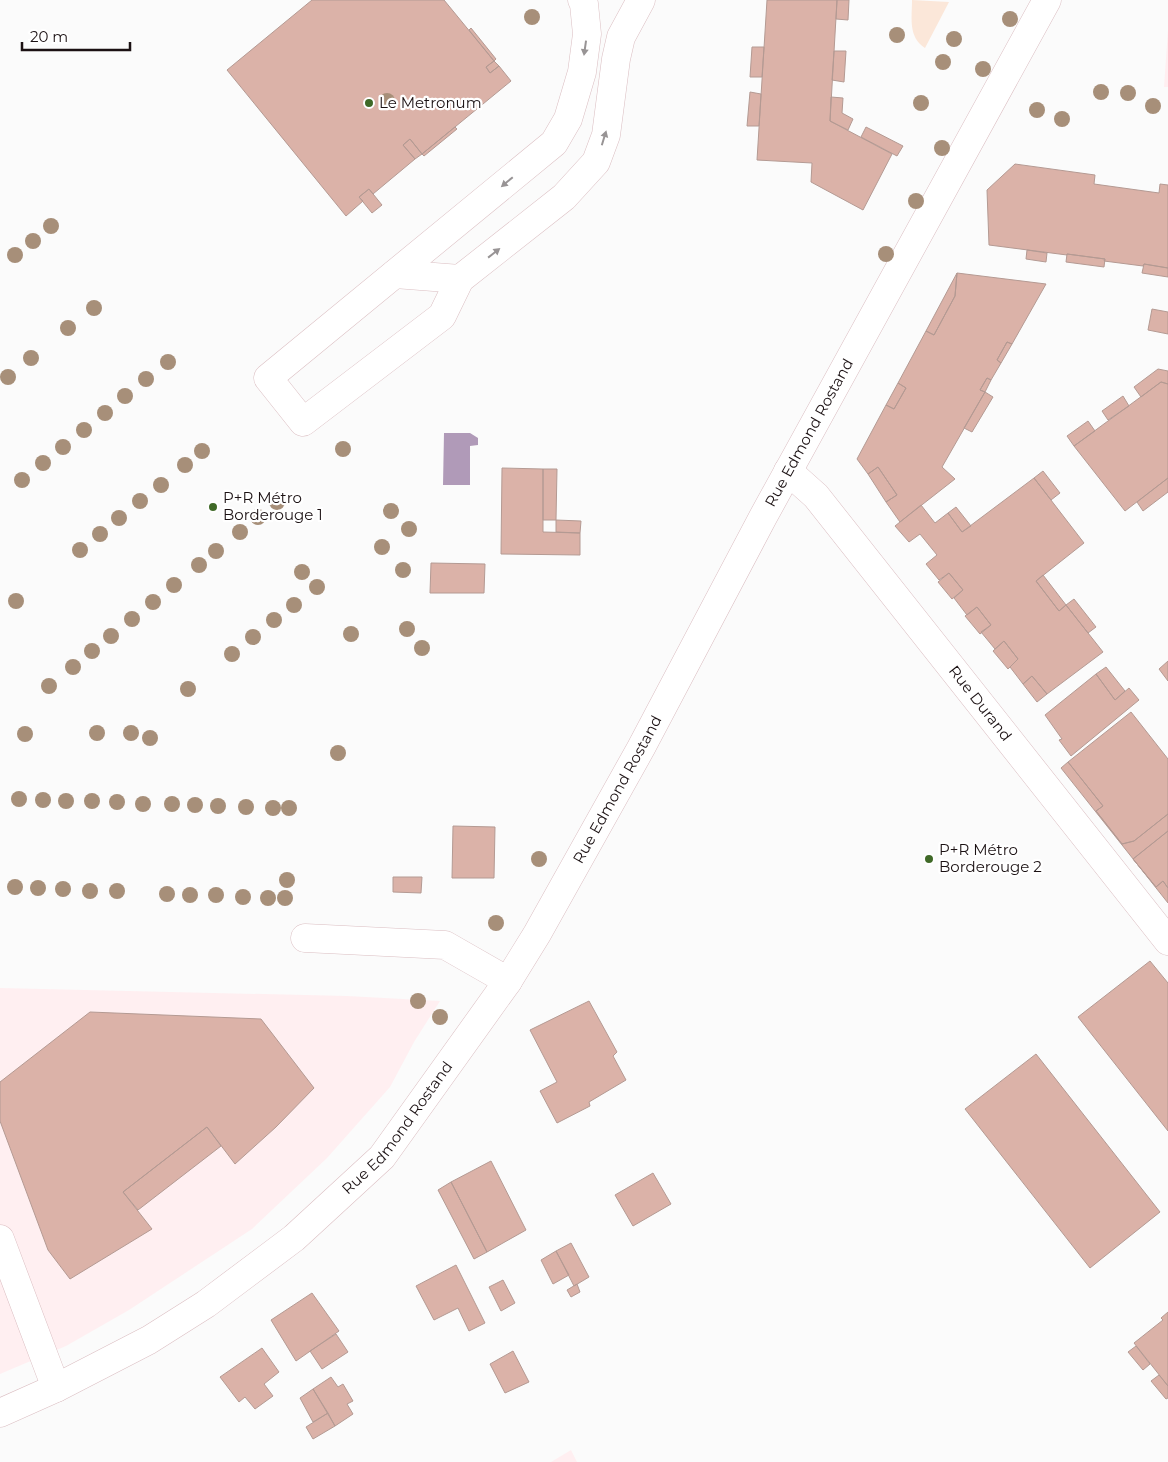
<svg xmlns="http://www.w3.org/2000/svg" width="1168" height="1462" viewBox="0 0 1168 1462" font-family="Montserrat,sans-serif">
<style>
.built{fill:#ffeff1}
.green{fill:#fbe7d9}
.water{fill:#b09ab8}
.building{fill:#dbb2a8;stroke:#b49a93}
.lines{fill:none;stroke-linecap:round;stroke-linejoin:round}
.minor-casing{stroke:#dbbec2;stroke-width:29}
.minor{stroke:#fff;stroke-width:28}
.tree{fill:#a78f79}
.oneway{fill:#989495}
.poi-dot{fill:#3f6927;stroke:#fff;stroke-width:2}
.labels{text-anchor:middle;stroke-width:4.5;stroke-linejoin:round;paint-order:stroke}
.poi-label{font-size:15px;fill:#1b1113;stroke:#fff;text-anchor:start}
.street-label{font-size:15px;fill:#1b1113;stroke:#fff}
</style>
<rect width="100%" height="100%" fill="#fbfbfb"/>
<path class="built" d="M1168,30V87H1164Z
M0,988L347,996L440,1001L414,1042L390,1087L327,1158L252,1229L129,1310L66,1346L0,1374Z
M571,1450L577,1462H551Z"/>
<path class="green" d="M912,0L949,2L925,48C908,37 912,18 912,0Z"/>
<path class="water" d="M444,433H470L478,438V445L470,446V485H443Z"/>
<path class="building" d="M312,0H444L494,61L486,67L490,73L499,66L511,81L422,154L410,139L403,145L415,159L373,194L369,189L359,197L363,201L346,216L227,70Z
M767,0H837L830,121L892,154L863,210L811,182L812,163L757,160Z
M837,0H849L848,20L836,19Z
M471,28L496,59L494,61L469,30Z
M752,47H764L762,77H750Z
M834,51H846L844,82L832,80Z
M494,61L499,66L490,73L486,67Z
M750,92L761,94L759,126H747Z
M831,97L843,98L842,113L853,119L848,130L830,121Z
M455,127L457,129L424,156L422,154Z
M866,127L903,146L897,156L861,137Z
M410,139L422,154L415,159L403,145Z
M1015,164L1095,175L1094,184L1159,193L1160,184L1168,185V268L1144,264L1143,266L1104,261L1105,259L1067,254V255L989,245L987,190Z
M369,189L382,205L372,213L359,197Z
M1027,250L1047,253L1046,262L1026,259Z
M1067,254L1105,259L1104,267L1066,262Z
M1144,264L1168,268V277L1142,273Z
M957,273L955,296L934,335L926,331Z
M957,273L1046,284L1012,344L1007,342L997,360L1001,363L991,380L987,378L980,390L985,392L942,467L955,479L900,522L886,502L897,495L878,467L868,474L857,459L886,405L894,409L906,388L898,383L926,331L934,335L955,296Z
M1152,309L1168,312V334L1148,330Z
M1007,342L1012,344L1001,363L997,360Z
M1158,369L1168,371V384L1161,382L1141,397L1134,387Z
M987,378L991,380L985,392L980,390Z
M1161,382L1168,384V478L1125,511L1074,446Z
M898,383L906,388L894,409L886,405Z
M985,392L993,397L972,432L964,428Z
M1123,396L1129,406L1108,420L1102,411Z
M1088,421L1095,431L1074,446L1067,436Z
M878,467L897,495L886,502L868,474Z
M502,468L543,469V532L580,533V555L501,554Z
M543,469H557L556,520H543Z
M1043,471L1060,493L1051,500L1034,478Z
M1034,478L1084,543L1036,581L1059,611L1066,605L1103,652L1047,694L1032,676L1023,684L1010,667L1018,659L1004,641L995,649L981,632L991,625L977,607L967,615L954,598L963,590L949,573L939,580L926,564L937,555L920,534L909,542L895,526L921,505L935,523L948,513L962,532Z
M1168,478V492L1143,511L1137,502Z
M956,507L971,526L962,532L948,513Z
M556,520L581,521L580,533L556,532Z
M431,563L485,564L484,593H430Z
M949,573L963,590L952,599L938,582Z
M1043,575L1066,605L1059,611L1036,581Z
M1074,599L1096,627L1088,633L1066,605Z
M977,607L991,625L980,634L965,616Z
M1004,641L1018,659L1008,669L993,651Z
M1168,661V681L1159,669Z
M1106,667L1125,691L1115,700L1096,674Z
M1096,674L1115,700L1129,688L1139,700L1071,756L1059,740L1062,739L1045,715Z
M1032,676L1047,694L1037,702L1023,684Z
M1131,712L1168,759V814L1134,841L1122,844L1096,811L1103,806L1068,762Z
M1068,762L1103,806L1096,811L1122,844L1134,841L1168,814V831L1133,859L1156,887L1163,881L1168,888V903L1061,768Z
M453,826L495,827L494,878H452Z
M1168,831V888L1163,881L1156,887L1133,859Z
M393,877H422L421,893L393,892Z
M1150,961L1168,983V1131L1078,1017Z
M589,1001L617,1052L613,1056L626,1080L589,1102L590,1106L557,1123L540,1091L557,1082L530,1030Z
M90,1012L261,1019L314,1088L276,1127L235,1164L207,1127L123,1192L152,1229L70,1279L48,1250L0,1121V1082Z
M1036,1054L1160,1212L1090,1268L965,1109Z
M207,1127L221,1146L138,1210L123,1192Z
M491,1161L526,1230L487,1252L451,1182Z
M653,1173L671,1204L633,1226L615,1195Z
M451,1182L487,1252L474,1259L438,1190Z
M571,1243L589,1277L574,1286L556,1251Z
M556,1251L569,1275L553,1284L541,1260Z
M456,1265L485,1323L469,1331L458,1308L434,1320L416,1286Z
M503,1280L515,1303L501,1311L489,1287Z
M577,1284L580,1292L571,1297L567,1290Z
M312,1293L339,1331L296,1361L271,1320Z
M1168,1312V1386L1134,1343L1163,1320L1161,1318Z
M336,1334L348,1352L322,1369L310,1351Z
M1136,1346L1150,1364L1143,1370L1128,1352Z
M262,1348L279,1372L264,1384L273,1396L255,1409L245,1397L239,1402L220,1377Z
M513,1351L529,1382L505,1393L490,1364Z
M1159,1375L1168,1386V1398L1166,1399L1151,1381Z
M331,1377L338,1387L343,1384L353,1401L347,1404L353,1414L335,1426L313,1389Z
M313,1389L328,1413L313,1422L300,1398Z
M328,1413L335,1426L313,1439L306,1427Z"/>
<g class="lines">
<g class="minor-casing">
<g id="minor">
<path d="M582,0L584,4L587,34L582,72L568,119L554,143L268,378L303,422L442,316L460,279L564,197L596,162L606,135L616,59L621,37L641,0"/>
<path d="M395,274L460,279"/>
<path id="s1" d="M788,471L816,496L1168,941"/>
<path d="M305,938L445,945L508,981"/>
<path d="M0,1239L56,1388"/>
<path id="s2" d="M0,1413L56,1388L149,1340L206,1304L294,1238L382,1157L508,981L537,934L641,748L763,517L1047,0"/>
</g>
</g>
<use href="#minor" class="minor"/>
</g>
<g class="tree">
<circle cx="532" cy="17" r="8"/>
<circle cx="1010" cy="19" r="8"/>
<circle cx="897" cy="35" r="8"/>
<circle cx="954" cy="39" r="8"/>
<circle cx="943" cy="62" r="8"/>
<circle cx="983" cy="69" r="8"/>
<circle cx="1101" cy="92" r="8"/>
<circle cx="1128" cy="93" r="8"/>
<circle cx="387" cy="101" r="8"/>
<circle cx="921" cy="103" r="8"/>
<circle cx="1153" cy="106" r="8"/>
<circle cx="1037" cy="110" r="8"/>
<circle cx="1062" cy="119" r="8"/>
<circle cx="942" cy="148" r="8"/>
<circle cx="916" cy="201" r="8"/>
<circle cx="51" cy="226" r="8"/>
<circle cx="33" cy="241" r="8"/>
<circle cx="886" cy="254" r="8"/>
<circle cx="15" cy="255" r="8"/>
<circle cx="94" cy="308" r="8"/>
<circle cx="68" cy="328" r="8"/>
<circle cx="31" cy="358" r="8"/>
<circle cx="168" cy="362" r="8"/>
<circle cx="8" cy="377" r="8"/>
<circle cx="146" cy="379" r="8"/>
<circle cx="125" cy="396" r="8"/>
<circle cx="105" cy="413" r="8"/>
<circle cx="84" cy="430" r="8"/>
<circle cx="63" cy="447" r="8"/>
<circle cx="343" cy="449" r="8"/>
<circle cx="202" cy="451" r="8"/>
<circle cx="43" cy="463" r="8"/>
<circle cx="185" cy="465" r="8"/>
<circle cx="22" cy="480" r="8"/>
<circle cx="161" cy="485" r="8"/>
<circle cx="140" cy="501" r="8"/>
<circle cx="277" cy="502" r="8"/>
<circle cx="391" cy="511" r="8"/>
<circle cx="258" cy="517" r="8"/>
<circle cx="119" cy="518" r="8"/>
<circle cx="409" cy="529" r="8"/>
<circle cx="240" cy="532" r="8"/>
<circle cx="100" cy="534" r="8"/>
<circle cx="382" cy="547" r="8"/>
<circle cx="80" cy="550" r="8"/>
<circle cx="216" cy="551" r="8"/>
<circle cx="199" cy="565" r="8"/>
<circle cx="403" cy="570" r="8"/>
<circle cx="302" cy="572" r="8"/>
<circle cx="174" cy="585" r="8"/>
<circle cx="317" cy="587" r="8"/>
<circle cx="16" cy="601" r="8"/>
<circle cx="153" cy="602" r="8"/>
<circle cx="294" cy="605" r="8"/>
<circle cx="132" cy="619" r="8"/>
<circle cx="274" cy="620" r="8"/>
<circle cx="407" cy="629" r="8"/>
<circle cx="351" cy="634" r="8"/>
<circle cx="111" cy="636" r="8"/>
<circle cx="253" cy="637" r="8"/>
<circle cx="422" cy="648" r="8"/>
<circle cx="92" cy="651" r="8"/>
<circle cx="232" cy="654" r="8"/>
<circle cx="73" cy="667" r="8"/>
<circle cx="49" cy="686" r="8"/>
<circle cx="188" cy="689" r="8"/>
<circle cx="97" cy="733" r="8"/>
<circle cx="131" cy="733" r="8"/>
<circle cx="25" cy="734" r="8"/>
<circle cx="150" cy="738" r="8"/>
<circle cx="338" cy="753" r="8"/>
<circle cx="19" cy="799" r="8"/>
<circle cx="43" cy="800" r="8"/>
<circle cx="66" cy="801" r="8"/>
<circle cx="92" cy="801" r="8"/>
<circle cx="117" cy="802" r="8"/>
<circle cx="143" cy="804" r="8"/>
<circle cx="172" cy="804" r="8"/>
<circle cx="195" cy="805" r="8"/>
<circle cx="218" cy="806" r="8"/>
<circle cx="246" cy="807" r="8"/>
<circle cx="273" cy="808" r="8"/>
<circle cx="289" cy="808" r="8"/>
<circle cx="539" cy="859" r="8"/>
<circle cx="287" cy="880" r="8"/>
<circle cx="15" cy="887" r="8"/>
<circle cx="38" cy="888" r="8"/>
<circle cx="63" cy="889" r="8"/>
<circle cx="90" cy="891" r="8"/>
<circle cx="117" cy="891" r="8"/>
<circle cx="167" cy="894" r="8"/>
<circle cx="190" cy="895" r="8"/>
<circle cx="216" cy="895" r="8"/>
<circle cx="243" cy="897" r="8"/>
<circle cx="268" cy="898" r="8"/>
<circle cx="285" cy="898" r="8"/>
<circle cx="496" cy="923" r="8"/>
<circle cx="418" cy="1001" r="8"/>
<circle cx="440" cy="1017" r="8"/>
</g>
<defs><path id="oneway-solid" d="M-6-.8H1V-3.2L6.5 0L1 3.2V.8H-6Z" transform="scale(1.25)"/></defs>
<g class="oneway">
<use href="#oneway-solid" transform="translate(585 48) rotate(98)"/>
<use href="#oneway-solid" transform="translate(604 138) rotate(-73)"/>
<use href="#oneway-solid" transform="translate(507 182) rotate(140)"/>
<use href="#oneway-solid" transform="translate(494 253) rotate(-38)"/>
</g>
<g class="poi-dot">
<circle cx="369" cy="103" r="5"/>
<circle cx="213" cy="507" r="5"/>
<circle cx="929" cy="859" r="5"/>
</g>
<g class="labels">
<g class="poi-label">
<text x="379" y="108">Le Metronum</text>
<text x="223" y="503">P+R Métro<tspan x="223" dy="17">Borderouge 1</tspan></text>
<text x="939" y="855">P+R Métro<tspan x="939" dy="17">Borderouge 2</tspan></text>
</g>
<g class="street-label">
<text dy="5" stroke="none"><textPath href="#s2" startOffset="1305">Rue Edmond Rostand</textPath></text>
<text dy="5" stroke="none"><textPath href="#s1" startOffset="302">Rue Durand</textPath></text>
<text dy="5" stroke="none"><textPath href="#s2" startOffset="900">Rue Edmond Rostand</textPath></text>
<text dy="5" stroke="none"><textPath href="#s2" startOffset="495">Rue Edmond Rostand</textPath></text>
</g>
</g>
<path d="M22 42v8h108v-8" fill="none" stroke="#1b1113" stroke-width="2.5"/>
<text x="30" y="42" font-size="15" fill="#1b1113" stroke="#ffffff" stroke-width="4" paint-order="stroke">20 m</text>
</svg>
